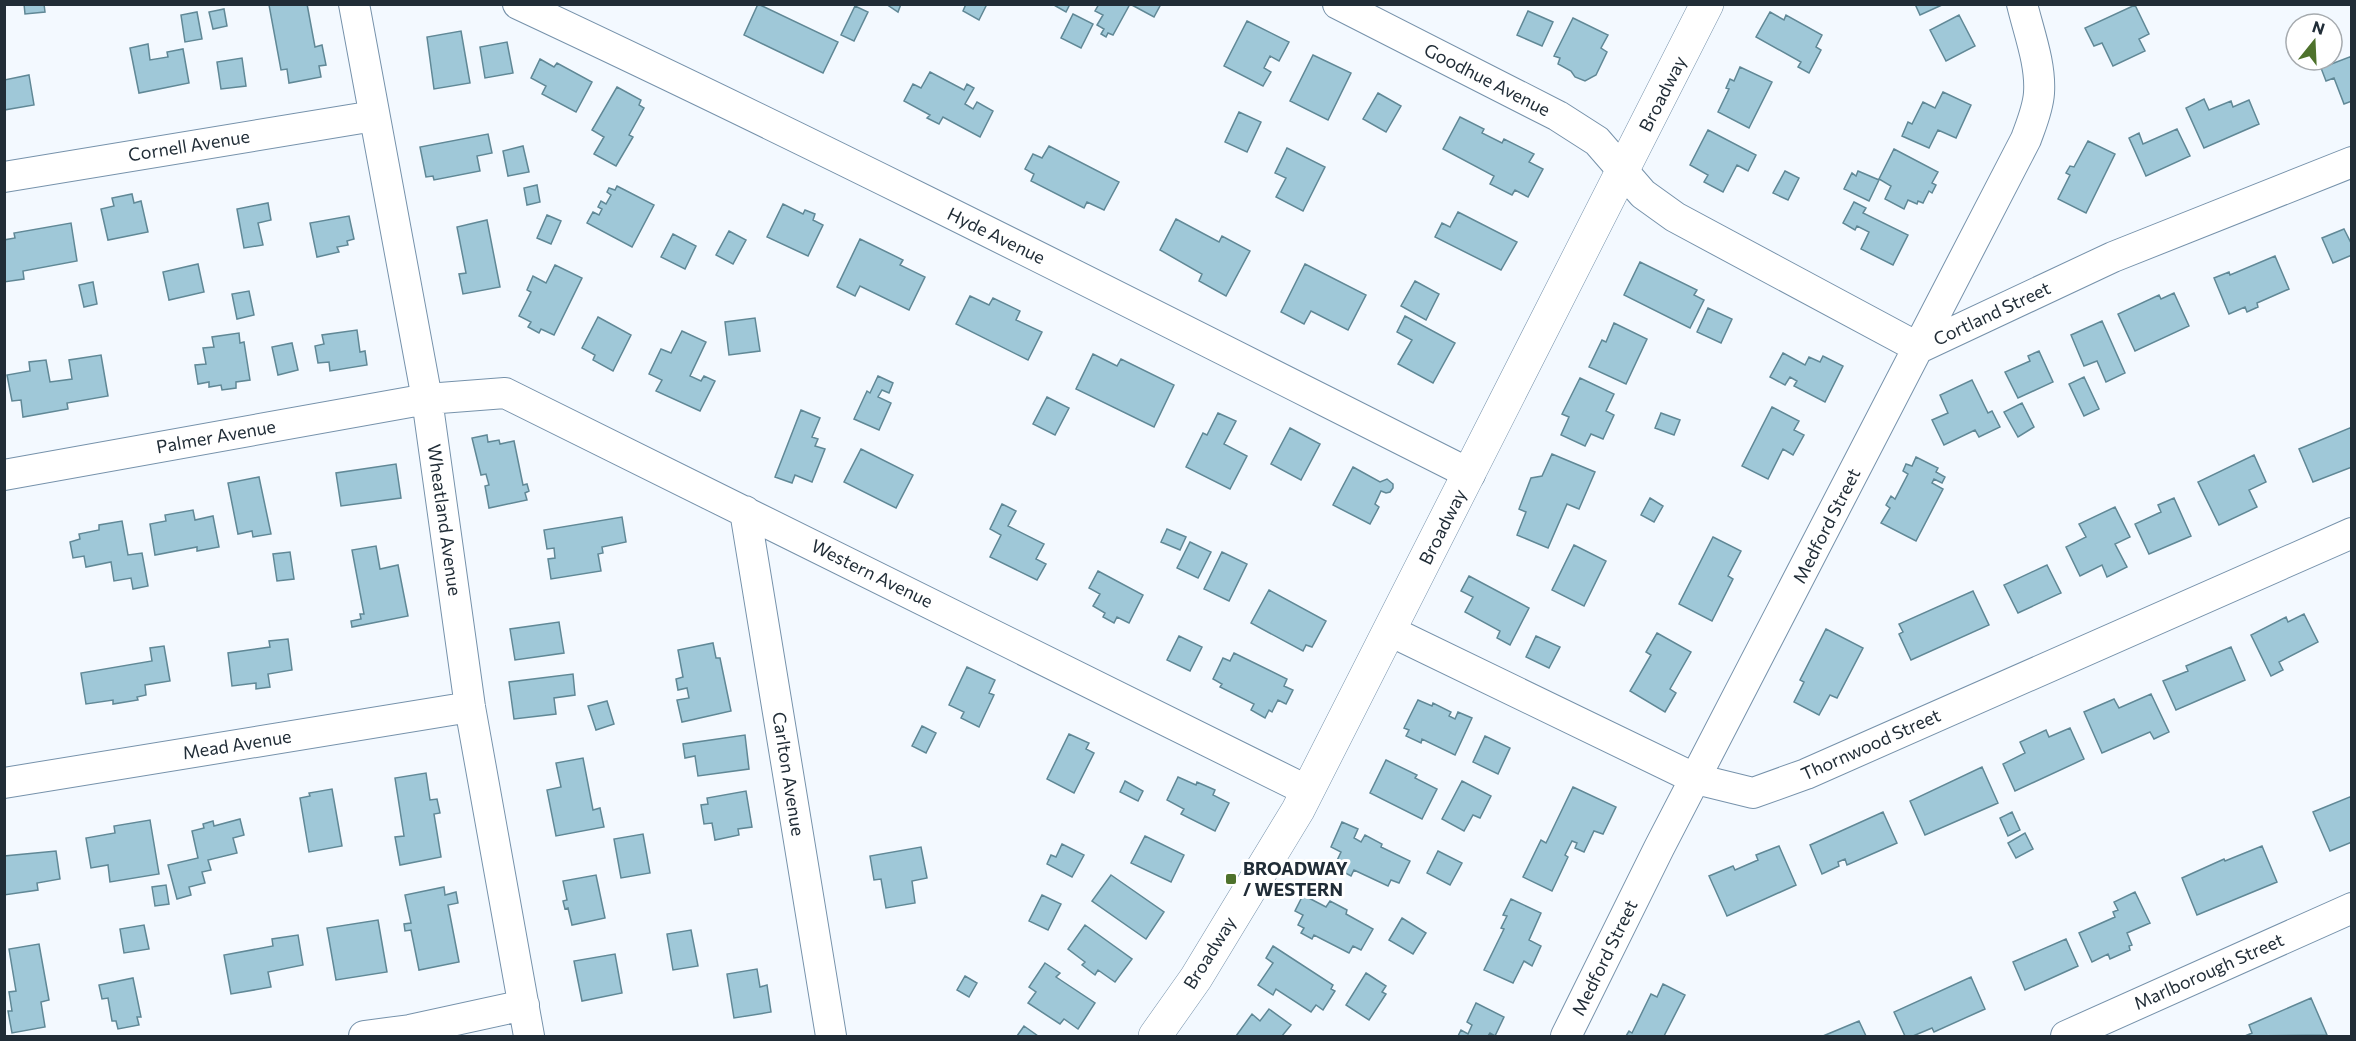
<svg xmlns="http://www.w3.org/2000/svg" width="2356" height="1041" viewBox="0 0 2356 1041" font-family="Commissioner,sans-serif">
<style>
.building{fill:#9fc8d8;stroke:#608896;stroke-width:1.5}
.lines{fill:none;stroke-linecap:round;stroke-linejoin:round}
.minor-casing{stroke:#7692ab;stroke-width:32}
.major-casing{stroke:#7692ab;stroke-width:34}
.minor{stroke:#fff;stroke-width:30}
.major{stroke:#fff;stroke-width:33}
.poi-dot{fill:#4e722c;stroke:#fff;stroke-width:2}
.labels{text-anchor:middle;stroke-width:6;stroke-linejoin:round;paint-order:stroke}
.street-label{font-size:18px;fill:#212d37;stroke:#fff}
.poi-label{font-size:18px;font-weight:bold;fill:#212d37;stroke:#fff;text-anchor:start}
</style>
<rect width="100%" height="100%" fill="#f3f9ff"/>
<path class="building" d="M24,4H44L45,12L25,14Z
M307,4L315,47L322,45L326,65L319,66L321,77L289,83L287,69L281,70L269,5Z
M758,4L838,42L823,73L744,35Z
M886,4H901L898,12Z
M966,4H987L979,20L963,11Z
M1052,4H1070L1066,12Z
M1099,4H1130L1113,35L1108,33L1106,37L1101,34L1104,29L1097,25L1103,15L1095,11Z
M1130,4H1161L1154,17Z
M1915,4H1942V5L1920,15Z
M2135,5L2149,34L2139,39L2145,51L2113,66L2102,43L2094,46L2085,28Z
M855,6L868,12L854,41L841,35Z
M224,9L227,26L213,29L209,12Z
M1528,11L1553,22L1542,46L1517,35Z
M197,12L202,39L185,42L181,15Z
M1770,12L1784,20L1786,15L1822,35L1816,47L1821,50L1809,73L1798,67L1801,62L1756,37Z
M1073,14L1093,24L1081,48L1061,38Z
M1959,15L1975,46L1946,61L1930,30Z
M1573,18L1608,35L1601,48L1607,52L1596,75L1585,81L1575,77L1571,71L1558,64L1560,58L1554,56Z
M1247,21L1289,42L1279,61L1270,56L1264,68L1271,72L1263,86L1224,66Z
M461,31L470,83L434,89L427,37Z
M507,42L513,73L485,78L480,47Z
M148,44L150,60L168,57L167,52L183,49L189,83L139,93L130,48Z
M1313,55L1351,73L1328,120L1290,101Z
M2352,56V101L2344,104L2334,78L2326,81L2321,68Z
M242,58L246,86L221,89L217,62Z
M540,59L554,67L557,63L592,82L576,112L542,94L546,86L531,78Z
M1740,67L1772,82L1749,128L1718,112L1729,89L1726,88L1730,79L1734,81Z
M930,72L964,90L967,84L974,88L965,104L973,109L977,102L993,111L980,137L943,117L939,124L927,118L930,115L904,101L913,84L921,88Z
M29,75L34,105L4,110V80Z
M617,87L641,100L639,105L644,108L629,135L633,137L616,166L594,154L604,137L592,130Z
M1943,92L1971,105L1956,138L1938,130L1929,148L1902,136L1908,122L1912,124L1923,102L1935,108Z
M1378,93L1401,106L1386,132L1363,119Z
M2204,99L2209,110L2231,101L2233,107L2249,100L2259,124L2204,148L2186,108Z
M1239,112L1261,122L1247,152L1225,142Z
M1460,117L1484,129L1482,133L1502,143L1504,139L1534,154L1529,162L1543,169L1528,197L1515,190L1512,195L1490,184L1494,176L1443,149Z
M2177,129L2190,156L2146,176L2129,138L2139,133L2143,144Z
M1708,130L1756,155L1748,171L1737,165L1723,192L1704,182L1708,175L1690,165Z
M488,134L492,153L477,156L480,171L434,180L433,176L426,177L420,147Z
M2088,141L2115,154L2086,213L2058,199L2070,175L2066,173L2070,166L2074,167Z
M523,146L529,172L508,176L503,151Z
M1049,146L1119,182L1104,210L1087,202L1084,208L1031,181L1034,174L1025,169L1033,154L1042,158Z
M1287,148L1325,167L1303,211L1276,197L1286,178L1275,173Z
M1894,149L1938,172L1932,183L1936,185L1932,193L1929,191L1923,203L1918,201L1917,204L1908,200L1904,209L1885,199L1891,186L1879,179Z
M1785,171L1799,178L1788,200L1773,193Z
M1858,171L1879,180L1869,201L1844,189L1852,173L1856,176Z
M537,185L540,202L527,205L524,188Z
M617,186L654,205L632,247L587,223L593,212L599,215L602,209L598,207L601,201L606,204L611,195L607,192L609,188L615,190Z
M132,194L134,203L141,201L148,232L108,240L101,209L114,206L112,198Z
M1854,202L1866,208L1863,213L1908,235L1893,265L1861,249L1869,232L1857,226L1855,230L1843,223Z
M268,203L271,220L258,223L263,245L244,248L237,209Z
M783,204L803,214L805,210L815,214L813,220L823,225L808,256L767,237Z
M1458,212L1517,242L1501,270L1435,237L1442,223L1450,227Z
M547,215L561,221L551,244L537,238Z
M349,216L354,239L347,241L348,245L337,247L339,252L317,257L310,223Z
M1176,219L1219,242L1222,236L1250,251L1226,296L1199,281L1202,274L1160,250Z
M487,220L500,287L463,294L459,274L466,273L457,227Z
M71,223L77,261L23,271L24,279L4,282V240L15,238L14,233Z
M2344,229L2352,245V255L2333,263L2322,238Z
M729,231L746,240L733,264L716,255Z
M673,234L696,246L685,269L661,257Z
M860,239L903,260L900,265L925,277L909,310L860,286L855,296L837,287Z
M2275,256L2289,289L2257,303L2258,307L2247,312L2245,307L2229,314L2214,278L2229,272L2230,275Z
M1640,262L1697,290L1694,295L1704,300L1690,328L1624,295Z
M198,264L204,292L169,300L163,272Z
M1305,264L1366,295L1348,330L1311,311L1304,324L1281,312Z
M555,265L582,278L554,335L541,329L539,333L528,327L531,322L519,316L531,292L527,290L533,276L546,283Z
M1415,281L1439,294L1426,320L1401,306Z
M93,282L97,304L84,307L79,285Z
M249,291L254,315L237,319L232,294Z
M2174,293L2189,326L2135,351L2118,314L2159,295L2161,299Z
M970,296L989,305L993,298L1020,311L1016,320L1042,332L1028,360L956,324Z
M1708,308L1732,319L1721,343L1697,332Z
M1405,316L1455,343L1433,383L1398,364L1412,340L1397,332Z
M598,317L631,335L613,371L593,360L595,355L582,348Z
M755,318L760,351L729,355L725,322Z
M2102,321L2125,373L2106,382L2097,361L2084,366L2071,335Z
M1614,323L1647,339L1626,384L1589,367L1602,340L1606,342Z
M357,330L360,352L365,351L367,365L330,371L329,362L318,363L315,346L324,344L322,335Z
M682,331L706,342L690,376L701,381L704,376L715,381L700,411L656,391L662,380L649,374L661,349L671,353Z
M239,333L240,343L244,342L250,380L236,382V388L222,390L221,385L209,387V382L198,384L195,365L206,364L203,348L214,347L212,337Z
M292,343L298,370L278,375L272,347Z
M2039,351L2053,382L2018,398L2005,372L2030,361L2028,356Z
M1783,353L1805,365L1809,357L1820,362L1823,356L1843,366L1825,402L1794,386L1797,381L1790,377L1785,385L1770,377Z
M1093,354L1117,366L1121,359L1174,385L1154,427L1076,389Z
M101,355L108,396L67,403L68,409L23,417L21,400L12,401L7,375L30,371L29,362L46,360L50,382L72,379L69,360Z
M878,376L893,383L889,393L882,390L878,397L891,403L879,430L854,419L867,391L870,393Z
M2084,377L2099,409L2084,416L2069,384Z
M1580,378L1614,394L1606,411L1614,415L1603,439L1591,434L1585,446L1561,435L1569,417L1562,414Z
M1972,380L1988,413L1992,411L2000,427L1979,437L1975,430L1944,445L1932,420L1948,413L1940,395Z
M1047,397L1069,408L1055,435L1033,424Z
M2022,403L2034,427L2018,437L2004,412Z
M1772,407L1799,421L1794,430L1804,435L1793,455L1783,449L1768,479L1742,466Z
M801,410L820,418L812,437L818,439L815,446L825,449L812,482L795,475L792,483L775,477Z
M1218,413L1236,421L1224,444L1247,456L1230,489L1186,467L1203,433L1207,435Z
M1661,413L1680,420L1674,435L1655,428Z
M2352,427V467L2313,482L2299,449Z
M1290,428L1320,444L1301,480L1271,464Z
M487,435L488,442L499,440L500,444L514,441L523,485L527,484L529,491L525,493L527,500L489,508L485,486L489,485L486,474L481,475L472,438Z
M861,449L913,475L896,508L844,482Z
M1552,454L1595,472L1579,509L1567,504L1548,548L1517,535L1526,512L1519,509L1531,478L1542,476Z
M2254,455L2266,482L2249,490L2257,507L2219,525L2198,482Z
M1916,457L1938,468L1936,472L1945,477L1942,483L1934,479L1932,483L1943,489L1916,541L1881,523L1890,508L1886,505L1891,496L1895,499L1908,474L1903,471L1906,464L1912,466Z
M396,464L401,498L341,506L336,473Z
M1353,467L1380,482L1387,479L1393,484V488L1390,492L1386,493L1381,491L1375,504L1379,507L1370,524L1333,505Z
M259,477L271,534L253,537L252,531L238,534L228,483Z
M1650,498L1663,506L1654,522L1641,515Z
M2174,498L2191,536L2149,554L2135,524L2161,512L2158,505Z
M1002,504L1016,511L1008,526L1044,544L1036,559L1046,564L1037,580L990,557L1001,535L990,529Z
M2115,507L2130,537L2115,544L2127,567L2107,577L2102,565L2080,576L2066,547L2086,537L2079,524Z
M193,510L195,520L213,516L219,547L197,551V547L155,555L150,524L166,521L165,515Z
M622,517L626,542L602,547L603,553L598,554L601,571L551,579L548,559L555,558L554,548L547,549L544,530Z
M122,521L128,555L142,553L148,586L133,589L131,578L114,581L111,562L86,567L84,556L73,558L70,542L80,539L79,534L99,530V525Z
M1167,529L1186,537L1180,550L1161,542Z
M1713,537L1741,551L1728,576L1733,579L1712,621L1679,604Z
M1190,542L1211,552L1198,578L1177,568Z
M1574,545L1606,561L1584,606L1552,590Z
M376,546L380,569L398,565L408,616L352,627L351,621L361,619L360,614H364L352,550Z
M290,552L294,579L277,581L273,554Z
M1222,552L1247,564L1229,601L1204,589Z
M2047,565L2061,593L2018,613L2004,585Z
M1098,571L1143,595L1129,623L1117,617L1114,623L1103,617L1105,613L1093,606L1100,594L1089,588Z
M1469,576L1529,608L1510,645L1497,638L1500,631L1465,612L1473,597L1461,591Z
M1269,590L1326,621L1312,647L1306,645L1303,651L1251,623Z
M1973,591L1989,625L1911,660L1899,634L1903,632L1899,624Z
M2304,614L2318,642L2279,662L2283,670L2271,676L2251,635L2286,617L2288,622Z
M559,622L564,653L515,660L510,629Z
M1826,629L1863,648L1837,698L1830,695L1819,715L1794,702L1804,682L1800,680Z
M1657,633L1691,652L1670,689L1676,693L1665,712L1630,691L1651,655L1646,652Z
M1179,636L1202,647L1190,671L1167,660Z
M1536,636L1560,647L1549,668L1526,657Z
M288,639L292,670L268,674L270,687L256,689V683L232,686L228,653L270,647L269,641Z
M713,643L716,658H720L731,711L682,722L677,700L689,698L687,688L678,690L676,679L683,677L678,650Z
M164,646L170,681L145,685L146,695L137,697L138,700L113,704V700L86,704L81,673L152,661L150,648Z
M2231,647L2245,680L2176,710L2163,681L2188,671L2186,666Z
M1234,653L1287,679L1284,686L1293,690L1286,704L1278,700L1272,712L1269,710L1265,718L1251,710L1254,704L1220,687L1222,684L1213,679L1223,658L1230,661Z
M967,667L995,680L989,693L994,695L979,727L961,718L964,712L949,705Z
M573,674L575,695L554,698L556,714L514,719L509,682Z
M2151,694L2169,732L2154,739L2150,732L2102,753L2084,712L2114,699L2119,708Z
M1418,700L1432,706L1433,703L1451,712L1449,716L1455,719L1458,712L1472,718L1455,755L1422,739L1421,743L1406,736L1409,730L1404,728Z
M607,701L614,724L596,730L588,706Z
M922,726L936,733L926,753L912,746Z
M2070,728L2084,759L2015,791L2003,764L2025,753L2020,742L2046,730L2049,737Z
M1069,734L1089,743L1086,749L1094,753L1074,793L1047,779Z
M745,735L749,769L698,776L695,756L685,758L683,744Z
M1485,736L1510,748L1498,774L1473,762Z
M583,758L593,810L600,808L604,827L556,836L547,790L561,787L556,763Z
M1386,760L1417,775L1415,778L1437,789L1422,819L1370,793Z
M1982,767L1998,803L1925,835L1910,801Z
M426,773L430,800L437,799L440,813L434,814L441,857L400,865L395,837L404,836L395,778Z
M1178,777L1196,785L1197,782L1215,790L1213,795L1229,803L1215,831L1181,814L1184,809L1167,800Z
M1125,781L1143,791L1138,801L1120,792Z
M1462,781L1491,796L1480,818L1473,815L1464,831L1442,819Z
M1573,787L1616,807L1603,834L1594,831L1584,852L1575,848L1577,843L1572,841L1565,855L1568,857L1552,891L1523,877L1541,840L1546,843Z
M332,789L342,846L309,852L300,798L310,796L309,793Z
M746,791L752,827L738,829L739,835L715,840L712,823L704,824L701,805L708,804L707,798Z
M2352,796V842L2330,851L2313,812Z
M1883,812L1897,843L1847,865L1845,859L1838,862L1839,866L1822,874L1810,845Z
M2012,812L2020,830L2008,836L2000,818Z
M240,819L244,835L233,838L237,853L208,860L211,870L202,872L205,883L189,887L191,895L177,899L168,865L198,858L192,831L204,828L203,824L213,821L214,826Z
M150,820L159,874L110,882L108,865L91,868L86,838L115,833L114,826Z
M1342,822L1358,829L1354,838L1361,842L1365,835L1382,844L1381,847L1410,861L1399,883L1391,880L1388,886L1354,870L1351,876L1334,867L1341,852L1331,847Z
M2025,833L2033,849L2016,858L2008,843Z
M643,834L650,873L621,878L614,839Z
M1145,836L1184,855L1171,882L1131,863Z
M1062,844L1084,855L1072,877L1047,864L1051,855L1056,857Z
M1779,846L1796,885L1727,916L1709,876L1733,866L1735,870L1758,860L1756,855Z
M2262,846L2277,882L2197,915L2182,878L2224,859L2225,861Z
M921,847L927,878L912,881L915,903L886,908L881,879L874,880L870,856Z
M56,851L60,879L37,883L38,890L4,895V856Z
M1438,851L1462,863L1450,885L1427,873Z
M596,875L605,918L572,925L568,908L565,909L563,901L567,900L563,881Z
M1111,875L1164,912L1146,939L1092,901Z
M166,885L169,904L155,906L152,887Z
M444,887L445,895L456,892L458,903L448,905L459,962L419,970L411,930L405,931L404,924L411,923L405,895Z
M2135,892L2150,923L2127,933L2132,945L2129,946L2130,950L2110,959L2108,954L2092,962L2079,933L2115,917L2113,912L2118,910L2114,902Z
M1042,895L1061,904L1048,930L1029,921Z
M1303,895L1326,907L1330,901L1347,910L1346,914L1373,929L1361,950L1353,946L1349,953L1314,935L1312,939L1301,933L1304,928L1298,925L1303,915L1295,911Z
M1511,899L1541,913L1529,940L1541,946L1532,966L1524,961L1513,983L1484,970L1504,929L1501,928L1507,916L1503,915Z
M1402,918L1426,933L1413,954L1389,940Z
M378,920L387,972L336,980L327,928Z
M144,925L149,949L124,953L120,929Z
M1085,925L1132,959L1115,982L1098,970L1095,975L1082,965L1085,962L1068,949Z
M691,930L698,966L673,970L667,934Z
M298,935L303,965L268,972L271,987L231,994L224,955L273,946L272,939Z
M2066,939L2078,966L2025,990L2013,962Z
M39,944L49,1000L41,1002L45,1027L12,1033L8,1011H12L9,992L16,991L9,949Z
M1273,946L1333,985L1331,989L1335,991L1323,1010L1316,1005L1311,1012L1276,989L1273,995L1258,985L1273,963L1266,958Z
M615,954L622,993L582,1001L574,961Z
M1045,963L1060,973L1056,977L1095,1003L1078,1029L1064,1019L1060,1024L1028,1003L1036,992L1029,987Z
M757,969L760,987L767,985L771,1012L734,1018L727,974Z
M1366,973L1386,986L1382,992L1386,994L1369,1020L1346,1005Z
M965,976L977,983L969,997L957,990Z
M1971,977L1985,1009L1934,1032L1932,1028L1913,1036H1905L1894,1012Z
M133,978L141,1017H137L139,1025L118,1029L116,1021H112L108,998L102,999L99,985Z
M1663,984L1685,995L1664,1036H1626L1629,1031L1632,1033L1651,994L1657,997Z
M2311,998L2327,1035L2245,1036L2252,1033L2249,1025Z
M1476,1003L1504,1017L1495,1036L1490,1033L1488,1036H1458L1461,1030L1468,1034L1472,1025L1467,1022Z
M1269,1009L1291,1025L1282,1036H1236L1252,1014L1260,1021Z
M1859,1021L1866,1036H1823Z
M1024,1026L1038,1036H1017Z"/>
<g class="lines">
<g class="minor-casing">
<path id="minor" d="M354,4L427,399L470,707L529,1036
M518,4C839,154 1154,315 1470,474
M1338,4L1558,116L1597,141L1643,194L1675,217L1919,348L2113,257L2352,162
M4,177L374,116
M4,475L427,399L505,393L1308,791
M745,511L831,1036
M1390,631L1696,779L1753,793L1806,774L2352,533
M4,783L470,707
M364,1036L410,1030L524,1005
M1566,1036L1659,848L2026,139C2031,125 2038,109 2039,93C2041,64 2029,33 2022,4
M2066,1036L2352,908"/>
</g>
<g class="major-casing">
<path id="major" d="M1155,1036L1196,978L1298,810L1707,4"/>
</g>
<use href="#minor" class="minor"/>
<use href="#major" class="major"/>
</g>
<rect class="poi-dot" x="1225" y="873" width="12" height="12" rx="3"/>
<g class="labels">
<g class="street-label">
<text transform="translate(1487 80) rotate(27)" y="6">Goodhue Avenue</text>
<text transform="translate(1663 94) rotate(-63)" y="6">Broadway</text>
<text transform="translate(189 146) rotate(-9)" y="6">Cornell Avenue</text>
<text transform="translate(996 236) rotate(26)" y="6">Hyde Avenue</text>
<text transform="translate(1992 314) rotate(-25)" y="6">Cortland Street</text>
<text transform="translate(216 437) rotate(-10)" y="6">Palmer Avenue</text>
<text transform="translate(444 520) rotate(82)" y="6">Wheatland Avenue</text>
<text transform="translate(1827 526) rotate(-63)" y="6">Medford Street</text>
<text transform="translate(1443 527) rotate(-63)" y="6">Broadway</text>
<text transform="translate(872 574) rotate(26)" y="6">Western Avenue</text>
<text transform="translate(237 745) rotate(-9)" y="6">Mead Avenue</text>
<text transform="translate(1871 745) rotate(-24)" y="6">Thornwood Street</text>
<text transform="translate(788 774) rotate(81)" y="6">Carlton Avenue</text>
<text transform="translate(1210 953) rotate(-58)" y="6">Broadway</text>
<text transform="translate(1605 958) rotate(-64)" y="6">Medford Street</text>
<text transform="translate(2209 972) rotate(-24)" y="6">Marlborough Street</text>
</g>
<g class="poi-label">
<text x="1243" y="875">BROADWAY<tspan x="1243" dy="21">/ WESTERN</tspan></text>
</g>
</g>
<rect width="2356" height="1041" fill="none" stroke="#212d37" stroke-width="12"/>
<g transform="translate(2314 42) rotate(18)"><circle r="28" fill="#ffffff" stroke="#a6abaf" stroke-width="1.5"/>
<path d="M0-4.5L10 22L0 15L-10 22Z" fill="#4e722c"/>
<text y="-9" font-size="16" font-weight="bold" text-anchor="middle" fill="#212d37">N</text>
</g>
</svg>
